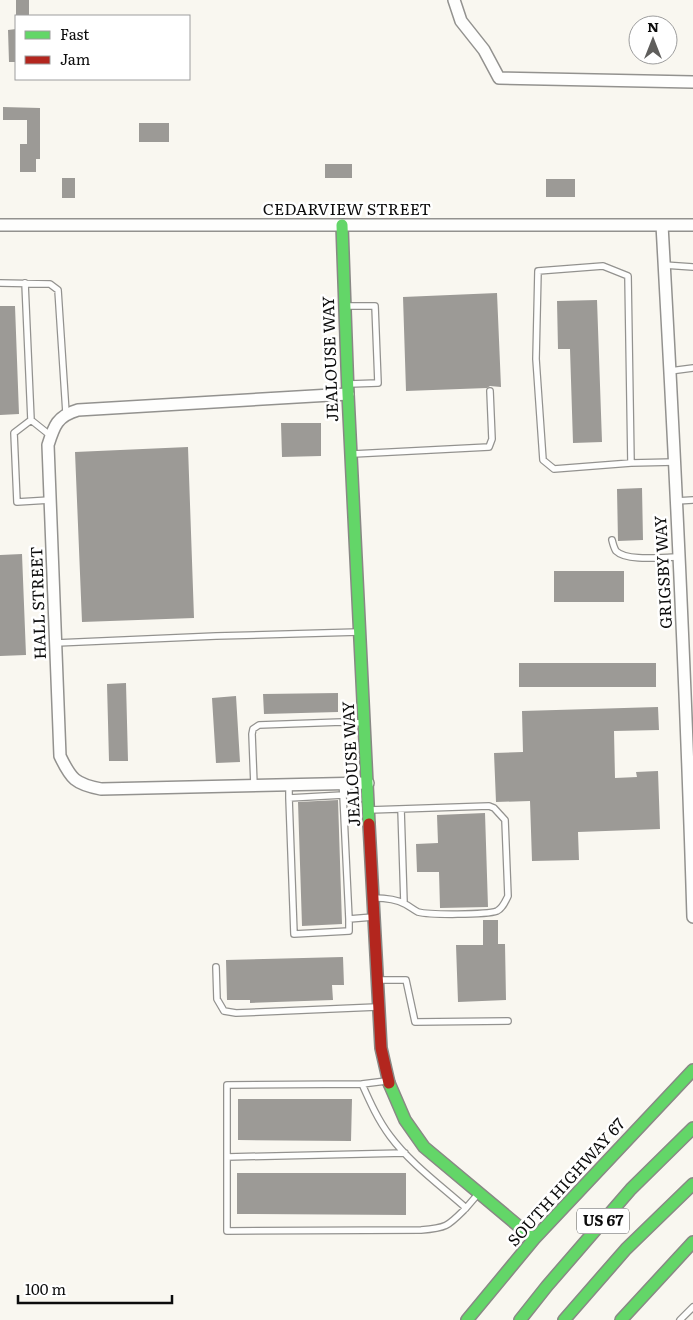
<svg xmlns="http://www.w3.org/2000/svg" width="693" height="1320" viewBox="0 0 693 1320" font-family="Literata,serif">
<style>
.building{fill:#9c9a96}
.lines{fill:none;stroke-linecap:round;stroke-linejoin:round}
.lane-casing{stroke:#93928f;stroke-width:8}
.street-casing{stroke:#93928f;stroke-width:14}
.fast-casing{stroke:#898885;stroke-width:14}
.jam-casing{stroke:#898885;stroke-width:14}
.lane{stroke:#fefefd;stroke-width:5.5}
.street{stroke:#fefefd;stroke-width:11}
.fast{stroke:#63d668;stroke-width:11}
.jam{stroke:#b3261e;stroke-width:11}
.labels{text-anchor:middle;stroke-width:5;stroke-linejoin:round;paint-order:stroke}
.shield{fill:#fff;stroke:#555;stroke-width:1}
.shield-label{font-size:15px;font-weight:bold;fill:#0c0c0c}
.street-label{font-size:16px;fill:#0c0c0c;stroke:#fff}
</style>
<rect width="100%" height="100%" fill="#f9f7f0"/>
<path class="building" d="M16,0H29V16H16Z
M16,29V62H9L8,30Z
M3,107L40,108V159H36V172H20V144H27V120H3Z
M139,123H169V142H139Z
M325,164H352V178H325Z
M62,178H75V198H62Z
M546,179H575V197H546Z
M497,293L501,387L490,386L487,388L406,391L403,297Z
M597,300L602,442L573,443L570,349H558L557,301Z
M0,306H15L19,414L0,415Z
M281,423H321V456L282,457Z
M188,447L194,618L82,622L75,452Z
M642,488L643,540L618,541L617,489Z
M22,554L26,655L0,656V555Z
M554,571H624V602H554Z
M519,663H656V687H519Z
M126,683L128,761H109L107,684Z
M338,693V712L264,714L263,694Z
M236,696L240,762L216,763L212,698Z
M658,707L659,730L614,731L615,778L637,777L636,772L658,771L660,829L578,832L579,860L532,861L530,801L496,802L494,753L523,752L522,711Z
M338,800L342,924L302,926L298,802Z
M485,813L488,907L440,908L439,872H417L416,844L438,843L437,815Z
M483,920H498V944H505L506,1000L458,1002L456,945H483Z
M343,957L344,985H332L333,1000L250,1003V1000H227L226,960Z
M238,1099H352L351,1141L238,1140Z
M237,1173H406V1215L237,1214Z"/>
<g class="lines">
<g class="lane-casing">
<path id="lane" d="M664,265L693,267
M0,283L50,284L58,290L66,413
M25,283L31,420L51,436
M345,306H375L378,383L349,384
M670,371L693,368
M31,420L14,433L17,502L50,500
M353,454L489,447L492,439L490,391
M631,463L554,469L543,460L536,359L538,271L603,266L628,276L631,463L675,462
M676,501L693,500
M612,540C613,544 614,548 616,551C627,562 664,557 679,557
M56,643L216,636L359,632
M254,785L252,734L253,729L259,725L342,722L364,723
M289,785V798L343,795L342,783
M343,795L349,919
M289,798L294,934L349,931V919L373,917
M401,809L404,903
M369,810L489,806L494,808L505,820L508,896C505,902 503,908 497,911C486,915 429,915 418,912C414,910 409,906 405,904C396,899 385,898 374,898
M216,967L217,999L224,1011L236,1013L377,1007
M380,980H406L415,1022L508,1021
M386,1081L362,1084C370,1102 378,1120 390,1136C410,1163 440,1185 466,1208L478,1194
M362,1084L227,1085V1231L421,1230C447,1228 448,1226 466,1208
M227,1157L405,1153
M680,1320L693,1307"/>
</g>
<g class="street-casing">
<path id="street" d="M454,0L461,21L484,50L499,78L693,82
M0,225H693
M662,225C675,456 686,686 693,917
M348,394L78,410C57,416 54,426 48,445L60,756C71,779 75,784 101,789L368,783"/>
</g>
<g class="fast-casing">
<path id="fast" d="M342,225L348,394L369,824
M389,1083L405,1120L424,1147L534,1239
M467,1320L534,1239L693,1070
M520,1320L547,1286L631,1189L693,1128
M564,1320L626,1249L693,1184
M621,1320L693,1242"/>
</g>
<g class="jam-casing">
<path id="jam" d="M369,824L381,1048L389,1083"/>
</g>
<use href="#lane" class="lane"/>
<use href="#street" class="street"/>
<use href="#fast" class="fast"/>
<use href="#jam" class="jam"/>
</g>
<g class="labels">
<rect class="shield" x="577" y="1208.5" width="52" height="25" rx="4"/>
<g class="shield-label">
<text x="603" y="1226">US 67</text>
</g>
<g class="street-label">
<text x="347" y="215">CEDARVIEW STREET</text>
<text transform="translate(330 359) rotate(-92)" y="6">JEALOUSE WAY</text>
<text transform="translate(663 572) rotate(-93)" y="6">GRIGSBY WAY</text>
<text transform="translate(38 603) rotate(-92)" y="6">HALL STREET</text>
<text transform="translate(351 764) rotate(-93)" y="6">JEALOUSE WAY</text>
<text transform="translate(566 1182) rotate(-48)" y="6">SOUTH HIGHWAY 67</text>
</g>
</g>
<rect x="15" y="15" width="175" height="65" fill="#ffffff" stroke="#9e9e9e"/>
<rect x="25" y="31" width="25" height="8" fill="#63d668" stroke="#9e9e9e"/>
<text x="60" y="40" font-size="15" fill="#0c0c0c">Fast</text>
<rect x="25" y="56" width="25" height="8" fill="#b3261e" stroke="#9e9e9e"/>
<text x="60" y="65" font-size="15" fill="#0c0c0c">Jam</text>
<g transform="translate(653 40)"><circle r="24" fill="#ffffff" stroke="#9e9e9e"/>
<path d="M0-4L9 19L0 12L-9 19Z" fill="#5f5e5c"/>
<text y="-8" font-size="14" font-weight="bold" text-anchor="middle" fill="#0c0c0c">N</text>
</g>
<path d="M18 1295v8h154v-8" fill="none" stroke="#0c0c0c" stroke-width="2.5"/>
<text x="25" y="1295" font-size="15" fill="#0c0c0c" stroke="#ffffff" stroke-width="4" paint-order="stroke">100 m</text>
</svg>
